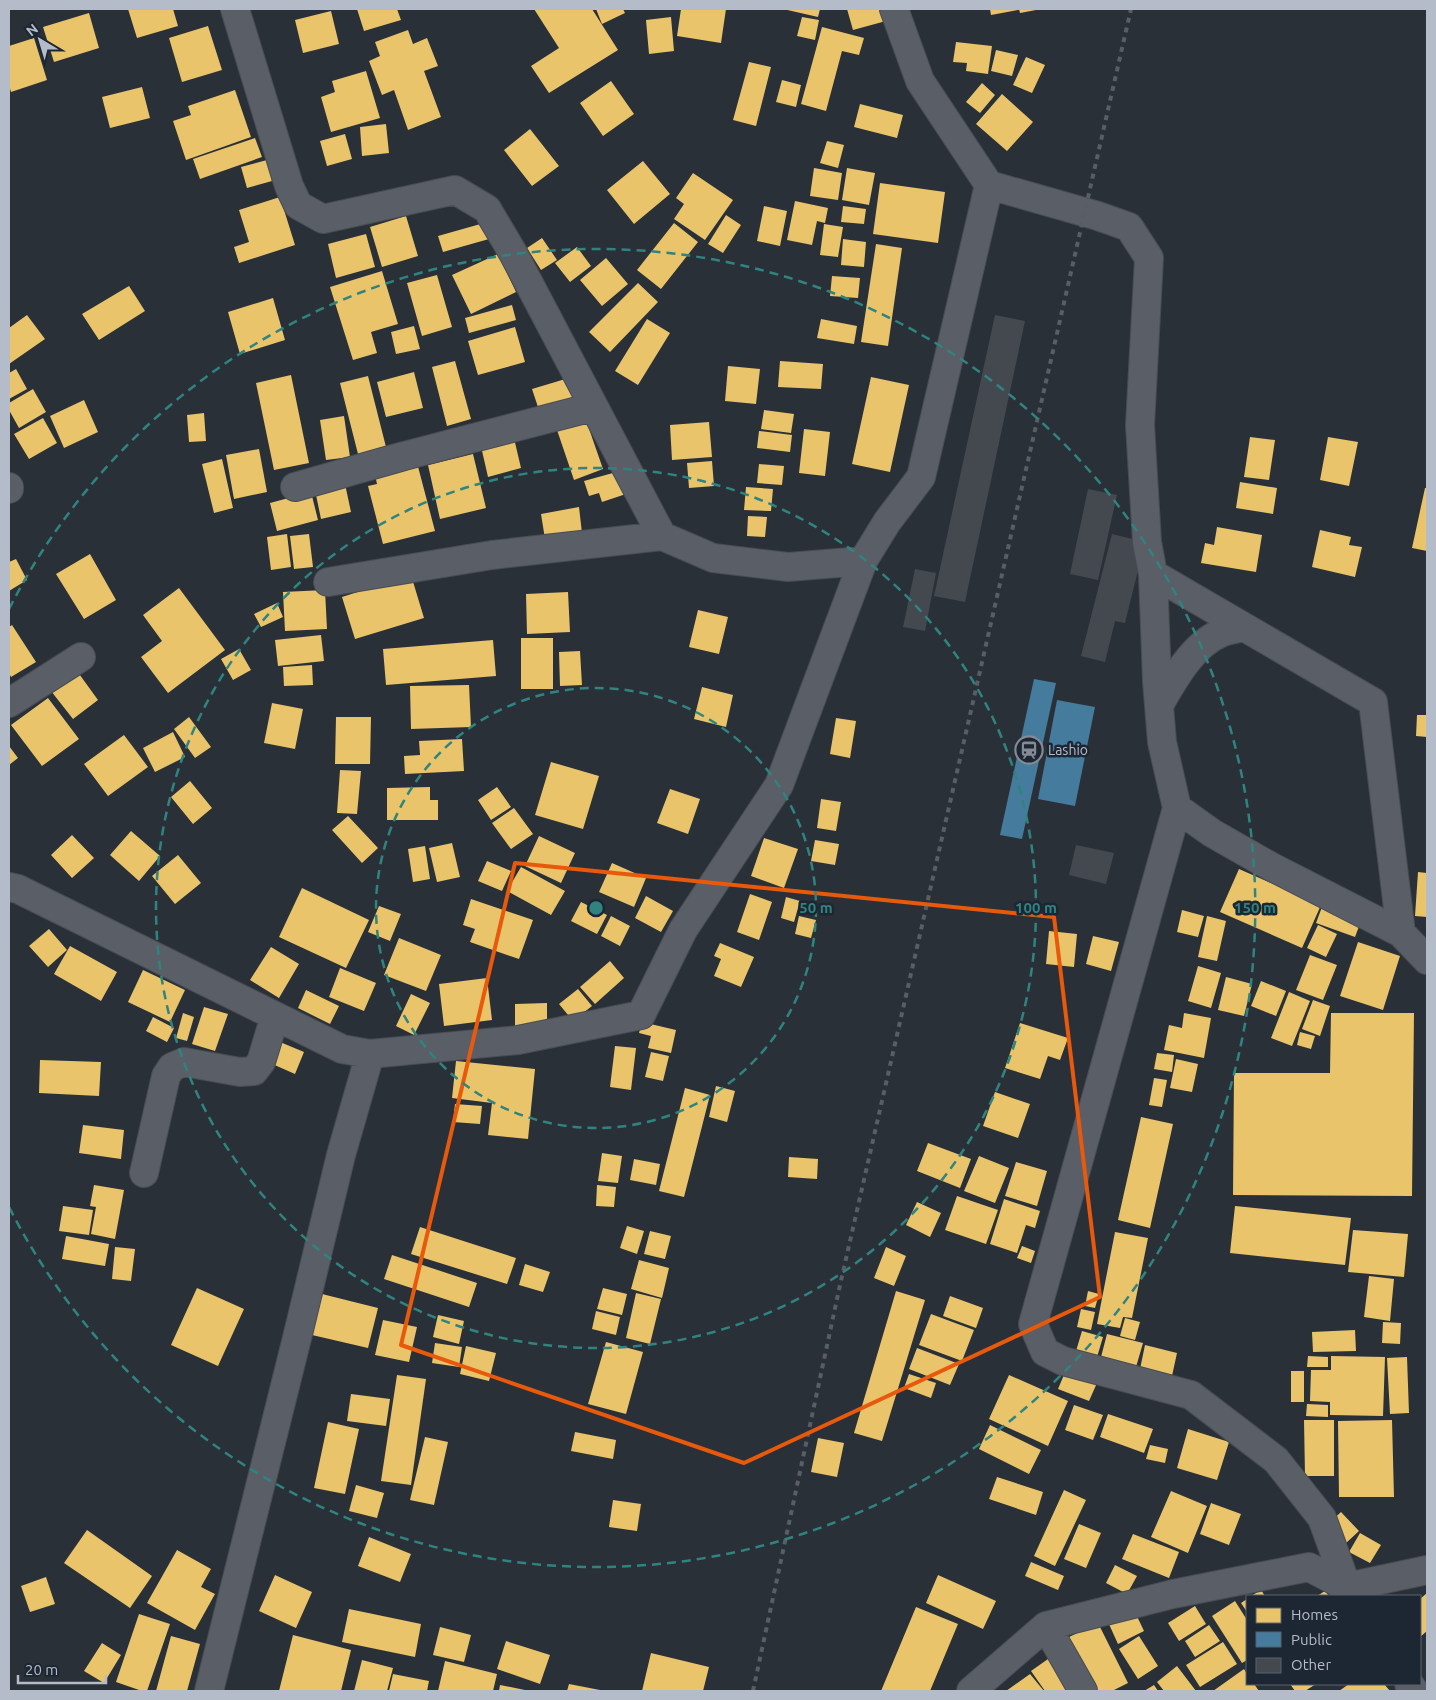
<svg xmlns="http://www.w3.org/2000/svg" width="1436" height="1700" viewBox="0 0 1436 1700" font-family="Ubuntu,sans-serif">
<style>
.homes{fill:#e9c46a}
.public{fill:#457b9d}
.building{fill:#444950}
.lines{fill:none;stroke-linecap:round;stroke-linejoin:round}
.minor-casing{stroke:#484c53;stroke-width:30}
.minor{stroke:#5a5e66;stroke-width:28}
.rail{stroke:#595d64;stroke-width:4;stroke-dasharray:5 5;stroke-linecap:butt}
.marked{fill:none;stroke:#e8590c;stroke-width:4;stroke-linejoin:round}
.ring{fill:none;stroke:#308480;stroke-width:2.5;stroke-dasharray:9 6}
.labels{text-anchor:middle;stroke-width:5;stroke-linejoin:round;paint-order:stroke}
.poi-label{font-size:14px;fill:#b4bcc9;stroke:#1d2633;text-anchor:start}
.centre{fill:#308480;stroke:#1d2633;stroke-width:2.5}
.ring-label{font-size:15px;text-anchor:middle;font-weight:bold;fill:#308480;stroke:#1d2633;stroke-width:5;stroke-linejoin:round;paint-order:stroke}
</style>
<rect width="100%" height="100%" fill="#2a3038"/>
<path class="homes" d="M128,9H173L178,26L137,38Z
M357,9H397L401,20L364,31Z
M534,9H592L618,50L549,93L531,66L559,48Z
M596,9H623L625,13L602,24Z
M681,9H726L721,43L677,36Z
M783,9H820L818,17Z
M847,9H882L886,21L853,30Z
M990,9H1018V10L991,15Z
M1019,9H1036V10L1020,13Z
M331,11L339,44L303,53L295,20Z
M89,13L99,48L54,62L43,27Z
M671,17L674,51L649,54L646,20Z
M802,17L819,20L815,40L797,36Z
M208,26L222,70L182,82L169,38Z
M822,27L864,38L859,55L842,51L826,111L801,104Z
M408,30L413,44L427,38L438,66L424,71L441,117L408,130L394,90L382,95L369,61L380,56L375,42Z
M34,38L47,80L11,92L9,85V46Z
M956,42L992,46L988,74L966,71L967,63L953,62Z
M996,50L1018,55L1012,76L991,71Z
M1026,57L1045,65L1032,93L1013,85Z
M749,62L771,67L756,126L733,120Z
M366,71L380,118L331,132L321,97L335,92L332,81Z
M782,80L801,85L796,107L776,102Z
M611,81L634,114L603,136L580,103Z
M982,83L995,95L980,113L966,102Z
M142,87L150,118L110,128L102,97Z
M235,90L251,137L186,160L173,121L191,115L188,106Z
M1002,94L1033,122L1007,151L976,124Z
M860,104L903,115L897,138L854,127Z
M386,124L389,153L362,156L360,127Z
M530,129L559,166L532,186L504,150Z
M345,134L352,159L327,166L320,141Z
M255,138L262,157L200,179L193,159Z
M827,141L844,145L838,168L820,163Z
M267,160L272,181L247,188L241,167Z
M643,161L670,194L634,224L607,190Z
M814,168L842,173L838,200L810,196Z
M847,168L875,173L869,205L842,200Z
M693,173L733,200L705,240L674,219L684,204L676,198Z
M880,183L945,192L938,243L873,234Z
M280,197L295,245L239,263L234,247L249,242L239,210Z
M795,201L828,208L825,223L817,221L812,245L787,240Z
M764,206L787,211L780,246L757,241Z
M843,206L866,209L864,224L841,222Z
M726,215L741,225L723,253L708,244Z
M406,216L418,256L382,267L370,227Z
M484,223L489,239L443,252L438,236Z
M674,223L698,242L661,289L637,270Z
M824,224L843,227L838,257L820,255Z
M366,234L375,267L336,278L328,244Z
M542,238L557,260L541,270L527,248Z
M843,239L866,242L864,267L841,265Z
M876,244L902,248L888,346L861,342Z
M577,247L591,266L570,282L555,263Z
M498,254L516,292L471,314L452,275Z
M606,258L628,284L602,306L580,280Z
M382,271L398,324L371,332L377,353L353,360L330,287Z
M437,275L452,327L422,336L407,283Z
M832,276L860,278L858,298L830,296Z
M638,283L658,302L610,352L589,332Z
M129,286L145,311L99,340L82,314Z
M273,298L285,340L240,354L228,312Z
M512,305L516,320L469,333L465,318Z
M27,315L45,339L9,364V328Z
M647,319L670,333L638,385L615,371Z
M821,319L857,326L854,344L817,338Z
M414,326L420,349L396,354L391,332Z
M515,327L525,362L478,375L468,341Z
M455,361L471,419L447,426L432,367Z
M780,361L823,364L821,389L778,387Z
M728,366L760,369L756,404L725,401Z
M16,369L27,389L9,399V373Z
M414,372L423,408L386,417L377,382Z
M291,375L309,463L274,470L256,383Z
M368,376L386,447L358,454L340,383Z
M572,377L578,398L539,410L532,389Z
M871,377L909,385L890,472L852,464Z
M33,389L46,412L19,428L9,410V403Z
M84,400L98,432L64,448L50,416Z
M764,410L794,414L791,433L761,429Z
M204,413L206,441L189,442L187,415Z
M344,416L350,457L326,460L320,420Z
M43,418L57,443L29,459L14,434Z
M586,420L603,469L574,480L557,430Z
M709,422L712,457L672,460L670,425Z
M804,429L830,432L825,476L799,473Z
M759,431L792,435L790,452L757,448Z
M513,434L521,468L488,477L480,442Z
M1250,437L1275,440L1269,480L1244,477Z
M1328,437L1358,442L1349,486L1320,480Z
M259,449L267,492L234,499L226,455Z
M473,454L486,508L440,519L428,465Z
M222,459L233,508L214,513L202,464Z
M416,459L435,531L383,544L368,486L377,484L374,470Z
M712,461L714,486L689,488L687,463Z
M759,464L784,466L782,485L757,483Z
M620,471L626,494L602,502L599,493L589,496L584,481Z
M1240,482L1277,488L1273,514L1236,508Z
M345,484L351,512L321,519L315,490Z
M746,487L773,489L771,511L744,510Z
M1425,488H1427V551L1412,548Z
M311,492L318,520L277,531L270,503Z
M579,507L582,533L545,539L541,514Z
M748,516L767,517L765,537L747,536Z
M1217,527L1262,535L1256,572L1201,563L1205,543L1214,545Z
M1320,530L1351,537L1349,545L1362,547L1355,577L1312,567Z
M287,534L291,567L271,570L267,537Z
M309,534L313,567L294,569L290,536Z
M90,554L116,600L84,619L56,574Z
M16,559L27,580L9,591V562Z
M411,575L424,618L355,639L342,597Z
M179,588L225,650L168,693L141,657L162,641L143,615Z
M325,590L327,629L285,631L283,592Z
M568,592L570,632L527,634L526,594Z
M277,603L283,617L261,627L254,614Z
M698,610L728,617L719,654L689,647Z
M12,625L36,662L11,677L9,673V627Z
M321,635L324,661L278,666L275,640Z
M521,638H553V689H521Z
M493,640L496,676L386,685L383,649Z
M239,649L251,670L233,680L221,659Z
M580,651L582,685L560,686L559,652Z
M312,665L313,685L284,686L283,667Z
M77,671L98,700L73,719L51,691Z
M469,685L471,727L411,729L410,686Z
M702,687L733,695L726,727L694,719Z
M48,698L79,739L42,766L11,725Z
M272,703L303,709L295,749L264,743Z
M1417,715H1427V737L1416,736Z
M189,717L211,747L195,758L174,729Z
M336,717H371L370,764H335Z
M836,718L856,721L850,758L830,754Z
M173,732L185,757L155,772L143,748Z
M124,735L148,767L108,796L84,764Z
M462,739L464,771L405,774L404,756L420,755L419,741Z
M9,746L18,758L9,765Z
M551,762L599,776L583,829L535,815Z
M340,770L361,771L357,814L337,813Z
M190,781L212,808L193,824L171,797Z
M430,787V800H438V820H387V788Z
M497,787L511,807L491,820L478,800Z
M670,789L700,799L688,834L657,823Z
M821,799L841,802L836,831L817,828Z
M514,808L533,834L511,849L492,823Z
M348,816L378,848L362,863L332,830Z
M131,831L160,856L139,881L110,855Z
M72,835L94,858L72,878L51,855Z
M539,836L575,853L561,883L525,866Z
M764,838L798,849L784,888L751,876Z
M815,840L839,844L835,865L811,861Z
M452,843L460,877L437,882L429,848Z
M425,846L430,879L413,882L408,849Z
M178,855L201,883L175,904L152,876Z
M487,861L511,871L502,891L478,881Z
M612,863L646,878L634,907L599,892Z
M521,867L565,891L551,915L507,891Z
M1239,869L1321,905L1302,948L1220,912Z
M1418,872L1427,873V917L1415,916Z
M302,888L369,920L346,968L279,937Z
M750,894L772,902L759,940L737,932Z
M646,896L673,911L661,932L635,918Z
M786,897L800,901L794,922L781,918Z
M471,899L533,920L519,959L470,942L475,929L463,925Z
M581,902L607,915L597,934L571,921Z
M379,906L401,914L390,941L368,932Z
M1322,907L1361,921L1355,937L1316,923Z
M1182,910L1204,916L1198,937L1177,932Z
M611,916L630,926L620,946L601,936Z
M799,916L816,920L811,938L795,934Z
M1207,916L1226,921L1217,961L1198,957Z
M1318,925L1337,934L1326,957L1307,948Z
M49,929L67,950L48,967L29,946Z
M1049,931L1077,934L1074,967L1046,964Z
M1093,936L1119,942L1111,971L1086,964Z
M399,938L441,955L426,991L384,975Z
M1358,942L1400,956L1383,1010L1340,996Z
M720,943L754,957L741,987L714,976L721,959L714,956Z
M70,946L117,972L101,1001L54,974Z
M271,947L299,964L279,998L250,980Z
M1310,955L1337,965L1323,1000L1296,990Z
M610,961L624,978L595,1004L580,987Z
M1198,966L1221,973L1211,1008L1188,1001Z
M340,968L376,983L364,1011L329,997Z
M143,970L185,990L170,1022L128,1002Z
M1226,977L1252,984L1244,1016L1218,1010Z
M487,978L492,1020L444,1026L439,984Z
M1261,981L1286,991L1276,1016L1251,1006Z
M578,989L592,1006L573,1021L559,1004Z
M306,990L339,1006L330,1024L298,1008Z
M1289,992L1310,1001L1292,1046L1271,1038Z
M411,994L430,1003L414,1035L396,1026Z
M1313,1000L1330,1006L1320,1036L1302,1029Z
M547,1003V1026H515V1004Z
M204,1007L228,1014L215,1051L192,1044Z
M183,1013L194,1017L187,1041L176,1038Z
M1184,1013L1211,1018L1204,1058L1164,1050L1169,1025L1182,1028Z
M1331,1013H1414L1412,1196L1233,1195L1234,1073H1330Z
M153,1017L174,1028L167,1042L146,1031Z
M642,1022L676,1030L671,1053L648,1048L651,1036L639,1033Z
M1020,1023L1068,1038L1060,1060L1048,1056L1040,1079L1005,1068Z
M1300,1032L1315,1036L1311,1049L1297,1045Z
M280,1042L304,1052L295,1074L270,1063Z
M615,1046L636,1048L631,1090L610,1087Z
M651,1052L669,1056L663,1081L645,1077Z
M1157,1053L1174,1055L1172,1072L1154,1069Z
M1176,1059L1198,1064L1192,1092L1170,1088Z
M40,1060L101,1062L99,1096L39,1093Z
M456,1061L535,1069L528,1139L488,1135L492,1103L452,1098Z
M1154,1078L1167,1080L1162,1107L1149,1105Z
M716,1086L735,1091L727,1122L709,1117Z
M685,1088L710,1095L684,1197L659,1191Z
M995,1092L1030,1104L1018,1138L983,1126Z
M455,1104L482,1106L480,1124L453,1122Z
M1141,1117L1173,1124L1150,1228L1118,1220Z
M83,1125L124,1130L121,1159L79,1153Z
M928,1143L971,1159L960,1188L917,1171Z
M602,1153L622,1156L618,1183L598,1181Z
M979,1156L1009,1168L995,1203L964,1191Z
M789,1157L818,1159L817,1179L788,1177Z
M634,1159L660,1164L656,1185L630,1180Z
M1016,1162L1047,1171L1037,1206L1005,1196Z
M94,1185L124,1190L115,1239L91,1234L96,1207L90,1206Z
M597,1185L616,1187L614,1207L596,1206Z
M957,1196L998,1210L986,1244L945,1230Z
M1004,1199L1040,1211L1035,1228L1026,1225L1017,1253L990,1244Z
M917,1202L941,1213L930,1237L906,1225Z
M63,1206L93,1210L89,1235L59,1231Z
M1235,1206L1351,1218L1345,1265L1230,1253Z
M627,1226L644,1231L637,1254L620,1248Z
M420,1227L516,1258L507,1284L411,1254Z
M1353,1230L1408,1234L1404,1277L1348,1272Z
M650,1231L671,1236L665,1259L644,1254Z
M1115,1232L1148,1238L1132,1318L1123,1317L1120,1328L1097,1324Z
M66,1236L109,1244L105,1266L62,1259Z
M1022,1246L1035,1251L1031,1263L1017,1258Z
M115,1247L135,1249L131,1281L112,1279Z
M886,1247L906,1256L894,1286L874,1278Z
M392,1255L477,1283L469,1307L384,1279Z
M639,1260L669,1268L662,1298L631,1289Z
M525,1264L550,1272L543,1292L519,1285Z
M1369,1276L1394,1279L1390,1321L1364,1317Z
M197,1288L244,1309L218,1366L171,1345Z
M603,1288L627,1294L622,1315L597,1309Z
M896,1291L925,1300L882,1441L854,1433Z
M1088,1291L1099,1294L1095,1308L1085,1306Z
M636,1293L661,1299L650,1344L626,1338Z
M322,1294L378,1308L368,1348L312,1335Z
M950,1296L983,1308L976,1328L943,1316Z
M1081,1309L1095,1312L1091,1330L1077,1327Z
M596,1311L620,1317L616,1335L592,1329Z
M931,1314L974,1330L962,1361L919,1345Z
M438,1315L464,1321L459,1344L433,1337Z
M1125,1318L1140,1322L1135,1340L1120,1336Z
M383,1320L417,1327L409,1362L375,1355Z
M1383,1322L1401,1323L1400,1344L1382,1343Z
M1355,1330L1356,1351L1313,1352L1312,1332Z
M1082,1331L1103,1337L1097,1357L1076,1351Z
M1107,1334L1143,1343L1136,1367L1101,1357Z
M606,1342L643,1352L626,1414L588,1404Z
M435,1343L462,1347L459,1367L432,1363Z
M1145,1345L1177,1353L1172,1376L1140,1369Z
M466,1346L496,1353L489,1381L460,1374Z
M917,1348L959,1364L950,1385L909,1369Z
M1308,1356L1328,1357V1367H1307Z
M1331,1356L1385,1357L1383,1416L1330,1415V1402L1310,1401L1311,1370H1331Z
M1407,1357L1409,1413L1390,1414L1387,1358Z
M1066,1370L1097,1383L1089,1401L1058,1389Z
M1291,1371H1304V1402H1291Z
M909,1374L936,1383L931,1398L904,1388Z
M397,1375L426,1379L411,1485L381,1481Z
M1009,1375L1068,1401L1048,1446L989,1419Z
M351,1394L390,1399L386,1426L347,1421Z
M1307,1404L1328,1405V1417L1306,1416Z
M1074,1405L1103,1415L1093,1440L1065,1430Z
M1108,1414L1153,1429L1144,1453L1100,1437Z
M1304,1420H1334V1476H1305Z
M1392,1420L1394,1497H1339L1338,1421Z
M328,1422L359,1429L345,1494L314,1488Z
M990,1425L1041,1450L1029,1474L979,1449Z
M1188,1429L1229,1442L1217,1480L1177,1468Z
M575,1432L616,1440L613,1459L571,1451Z
M425,1437L448,1442L434,1505L410,1500Z
M818,1438L844,1443L837,1477L811,1472Z
M1150,1445L1168,1449L1165,1463L1146,1459Z
M997,1477L1043,1492L1036,1515L989,1499Z
M356,1485L384,1493L377,1518L349,1511Z
M1064,1490L1086,1500L1055,1566L1034,1556Z
M1171,1491L1207,1506L1188,1553L1151,1537Z
M613,1500L641,1504L637,1531L609,1527Z
M1211,1503L1241,1514L1229,1545L1200,1534Z
M1341,1512L1359,1531L1345,1544L1328,1524Z
M1079,1524L1101,1533L1086,1568L1064,1559Z
M87,1530L152,1576L130,1608L64,1563Z
M1360,1533L1381,1545L1370,1563L1349,1552Z
M1133,1534L1179,1552L1169,1578L1122,1559Z
M369,1537L411,1554L400,1582L358,1566Z
M177,1550L211,1569L201,1587L215,1594L195,1630L147,1603Z
M1031,1562L1064,1576L1058,1590L1025,1576Z
M1115,1565L1137,1576L1127,1594L1106,1583Z
M275,1575L312,1592L296,1628L259,1611Z
M938,1575L996,1601L983,1629L926,1603Z
M46,1577L55,1604L30,1612L21,1586Z
M1261,1590L1265,1596H1251Z
M1325,1591L1329,1596H1317Z
M1427,1593V1631L1420,1637V1599Z
M1247,1599V1612L1241,1603Z
M1235,1601L1247,1620V1660L1242,1663L1212,1616Z
M1195,1606L1206,1624L1179,1641L1168,1623Z
M916,1607L958,1624L930,1691H881Z
M349,1609L421,1624L415,1657L342,1642Z
M1134,1610L1144,1631L1118,1644L1108,1622Z
M139,1614L170,1624L147,1691H142L116,1682Z
M1098,1623L1128,1683L1112,1691H1093L1067,1638Z
M1209,1625L1220,1641L1195,1657L1185,1641Z
M440,1627L471,1635L464,1662L433,1655Z
M293,1635L351,1650L341,1691H279Z
M171,1636L200,1644L187,1691H156Z
M1139,1636L1158,1666L1138,1679L1119,1649Z
M506,1641L550,1655L540,1684L497,1669Z
M1223,1642L1237,1664L1200,1687L1186,1665Z
M102,1643L121,1655L104,1683L84,1671Z
M651,1653L709,1667L703,1691H642Z
M1048,1659L1071,1691H1045L1031,1671Z
M362,1660L393,1668L387,1691H354Z
M445,1661L497,1674L493,1691H438Z
M1177,1666L1196,1691H1164L1157,1682Z
M1244,1669L1247,1674V1684H1254L1259,1691H1213Z
M393,1674L429,1681L427,1691H389Z
M1030,1674L1044,1691H1006Z
M569,1684L600,1690V1691H567Z
M1290,1684H1316L1305,1691H1295Z
M1349,1684H1384L1390,1691H1339Z
M500,1685L525,1690V1691H499Z
M1154,1685L1158,1691H1144Z"/>
<path class="public" d="M1034,679L1056,683L1022,839L1000,835Z
M1057,700L1095,707L1075,806L1038,799Z"/>
<path class="building" d="M995,315L1025,321L965,602L934,596Z
M1088,489L1117,495L1098,580L1070,574Z
M1112,534L1145,542L1125,623L1115,621L1105,662L1081,656Z
M915,569L936,573L925,631L903,627Z
M1076,845L1114,853L1106,884L1069,875Z"/>
<g class="lines">
<g class="minor-casing">
<path id="minor" d="M235,9L289,186L298,205L323,219L455,190L487,209L513,253L662,536L713,558L788,567L863,561
M894,9L920,81L989,185L1098,216L1129,227L1149,258L1140,425L1147,542L1153,574L1157,681L1162,742L1177,808L1212,833L1270,866L1401,933L1427,960
M9,487V489
M295,487L404,456L593,407
M1153,574L1373,702L1401,933
M328,582L492,555L662,536
M9,703L81,657
M1159,705C1173,681 1193,644 1221,633C1228,630 1236,629 1244,627
M1177,808L1033,1324L1045,1352L1063,1361L1191,1395L1276,1460L1322,1518L1347,1587L1353,1596
M9,887L18,889L342,1049L370,1054L518,1040L641,1015L683,930L779,785L863,561L887,522L921,477L989,185
M144,1173L166,1076L172,1067L184,1062L240,1072L254,1071L261,1062L275,1016
M1046,1626L1083,1691
M1409,1684L1414,1691
M209,1691L297,1338L341,1155L370,1054
M971,1691L1046,1626L1173,1594L1309,1567L1347,1587L1427,1570"/>
</g>
<use href="#minor" class="minor"/>
<path class="rail" d="M753,1691L840,1285L1131,9"/>
</g>
<path class="marked" d="M515,863L1054,917L1100,1297L744,1463L401,1345Z"/>
<g class="ring">
<circle cx="596" cy="908" r="220"/>
<circle cx="596" cy="908" r="440"/>
<path d="M9 609A659 659 0 1 1 9 1207"/>
</g>
<defs>
<g id="station-ring" transform="scale(1.4375)"><circle r="9.5" fill="#1d2633" stroke="#848b96" stroke-width="1.5"/><path d="M-3-6H3Q5-6 5-4V2Q5 4 3 4L4.5 6H3L1.5 4h-3L-3 6H-4.5L-3 4Q-5 4-5 2V-4Q-5-6-3-6ZM-3.5-4v3h7v-3ZM-3.5 1v1.5H-2V1ZM2 1v1.5H3.5V1Z" fill="#848b96"/></g>
</defs>
<g fill-rule="evenodd">
<use href="#station-ring" x="1029" y="750"/>
</g>
<g class="labels">
<g class="poi-label">
<text x="1048" y="755">Lashio</text>
</g>
</g>
<circle cx="596" cy="908" r="8" class="centre"/>
<g class="ring-label">
<text x="816" y="913">50 m</text>
<text x="1036" y="913">100 m</text>
<text x="1255" y="913">150 m</text>
</g>
<rect width="1436" height="1700" fill="none" stroke="#b4bcc9" stroke-width="20"/>
<rect x="1246" y="1595" width="175" height="90" fill="#1d2633" stroke="#59626f"/>
<rect x="1256" y="1608" width="25" height="15" fill="#e9c46a" stroke="#59626f"/>
<text x="1291" y="1620" font-size="15" fill="#b4bcc9">Homes</text>
<rect x="1256" y="1632" width="25" height="15" fill="#457b9d" stroke="#59626f"/>
<text x="1291" y="1645" font-size="15" fill="#b4bcc9">Public</text>
<rect x="1256" y="1658" width="25" height="15" fill="#444950" stroke="#59626f"/>
<text x="1291" y="1670" font-size="15" fill="#b4bcc9">Other</text>
<g transform="translate(40 40) rotate(322)" stroke="#1d2633" stroke-width="4" paint-order="stroke">
<path d="M0-4L9 19L0 12L-9 19Z" fill="#b4bcc9"/>
<text y="-8" font-size="14" font-weight="bold" text-anchor="middle" fill="#b4bcc9">N</text>
</g>
<path d="M18 1675v8h88v-8" fill="none" stroke="#b4bcc9" stroke-width="2.5"/>
<text x="25" y="1675" font-size="15" fill="#b4bcc9" stroke="#1d2633" stroke-width="4" paint-order="stroke">20 m</text>
</svg>
